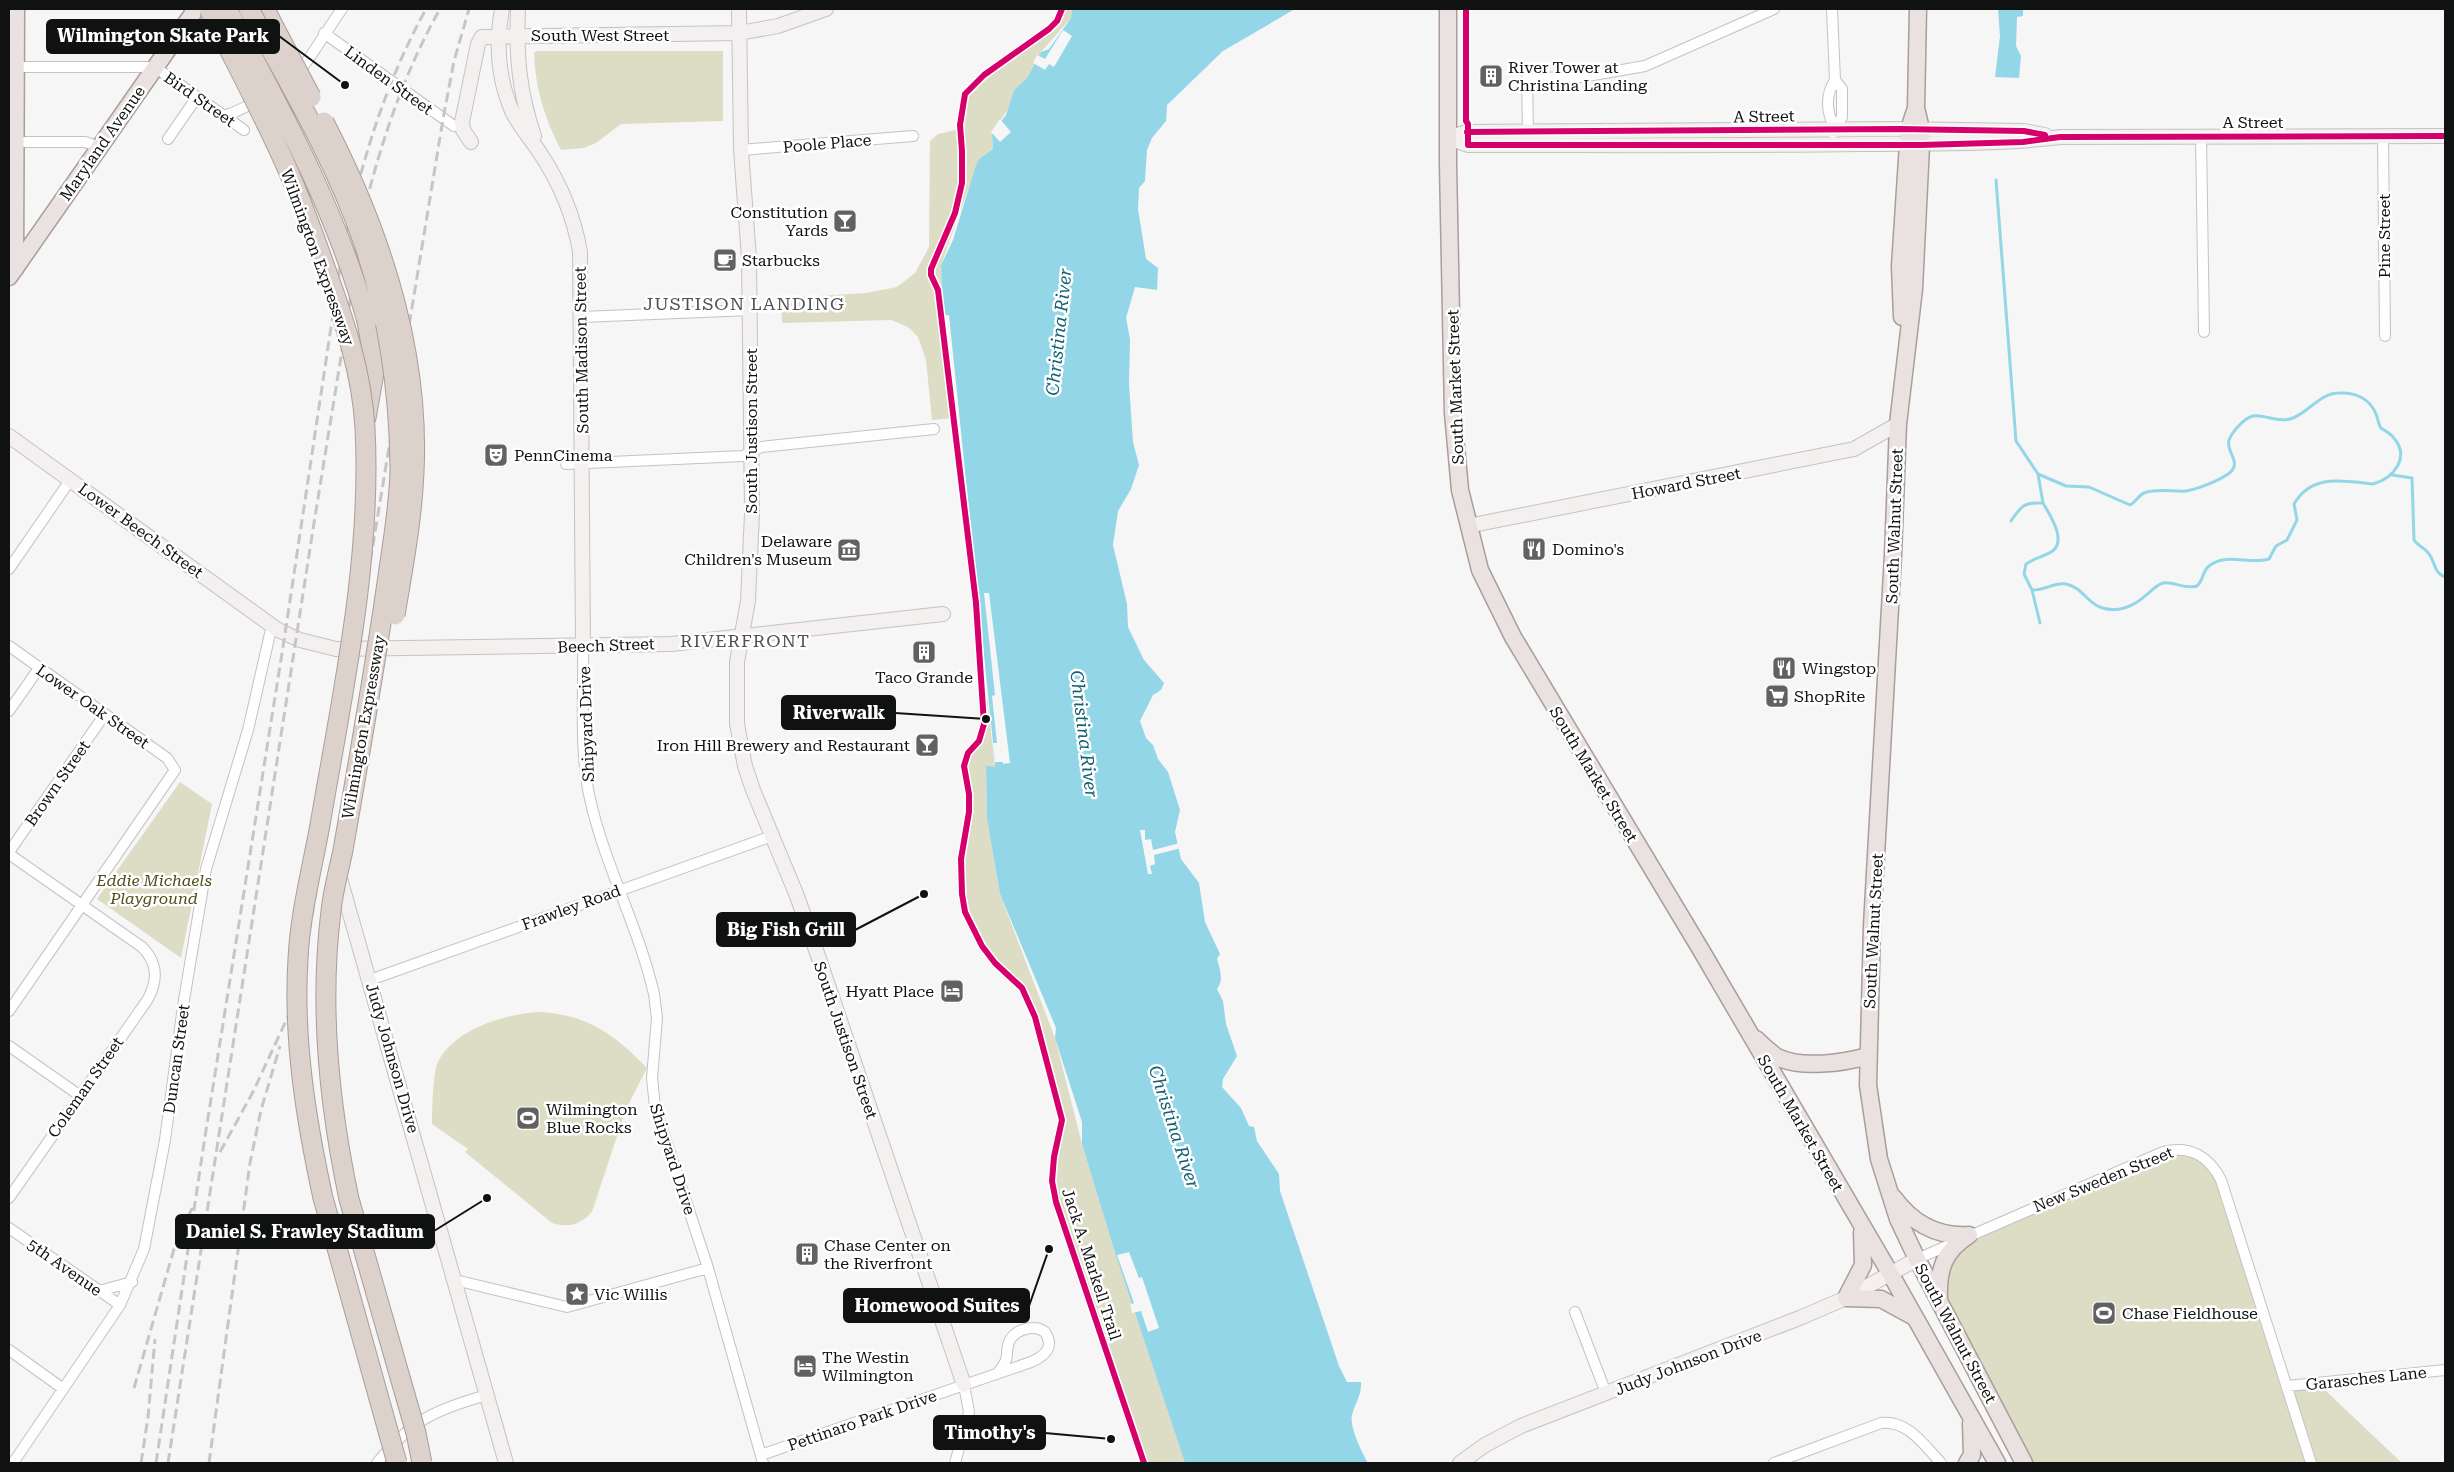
<svg xmlns="http://www.w3.org/2000/svg" width="2454" height="1472" viewBox="0 0 2454 1472" font-family="'Roboto Serif',serif">
<style>
.green{fill:#dcddc4}
.water{fill:#93d6e7}
.pier{fill:#f6f6f6}
.lines{fill:none;stroke-linecap:round;stroke-linejoin:round}
.stream{stroke:#93d6e7;stroke-width:3}
.street-casing{stroke:#c3c3c3;stroke-width:12}
.secondary-casing{stroke:#c3c3c3;stroke-width:16}
.primary-casing{stroke:#ab9d99;stroke-width:19}
.highway-casing{stroke:#ab9d99;stroke-width:21}
.street{stroke:#fefefe;stroke-width:10}
.secondary{stroke:#f3f0ef;stroke-width:14}
.primary{stroke:#eae2e0;stroke-width:16}
.highway{stroke:#ddd1cc;stroke-width:19}
.rail{stroke:#c6c6c6;stroke-width:3;stroke-dasharray:10 5;stroke-linecap:butt}
.highway-bridge-casing{stroke:#ab9d99;stroke-width:21;stroke-linecap:butt}
.highway-bridge{stroke:#ddd1cc;stroke-width:19}
.cycleway-casing{stroke:#fff;stroke-width:9}
.cycleway{stroke:#d6006c;stroke-width:6}
.labels{text-anchor:middle;stroke-width:5;stroke-linejoin:round;paint-order:stroke}
.street-label{font-size:16px;fill:#101111;stroke:#fff}
.poi-label{font-size:16px;fill:#101111;stroke:#fff;text-anchor:start}
.park-label{font-size:16px;font-style:italic;fill:#4d4f17;stroke:#fff}
.neighbourhood-label{font-size:18px;letter-spacing:1px;fill:#505152;stroke:#fff}
.water-label{font-size:18px;font-style:italic;fill:#106172;stroke:#fff}
.leader{fill:none;stroke:#101111;stroke-width:2}
.callout-dot{fill:#101111;stroke:#fff;stroke-width:2}
.callout{fill:#101111;stroke:#101111;stroke-width:2}
.callout-label{font-size:18px;text-anchor:middle;font-weight:bold;fill:#fff}
</style>
<rect width="100%" height="100%" fill="#f6f6f6"/>
<path class="green" d="M1062,9H1072L1071,18L1041,52L1027,78L1014,90L1008,109L992,134L993,149L979,159L941,265L943,316L995,767H986L987,819L1000,894L1055,1038L1082,1144L1116,1256L1185,1463H1144L1056,1202L1054,1157L1062,1120L1035,1017L1015,982L982,946L965,912L961,881L969,812L964,766L979,741L982,696L955,418L932,420L926,360L918,337L908,327L891,320L782,323L781,298L866,293L897,287L915,273L929,247L930,141L938,134L960,129L965,94L996,67L1041,35L1061,12Z
M537,51H723V121L621,124L596,143L584,148L561,150C545,120 535,87 534,53Z
M180,782L212,804L181,958L97,899Z
M539,1012C587,1014 615,1035 647,1068L626,1109L592,1212C579,1225 570,1228 552,1223L465,1152L468,1149L432,1124C432,1111 433,1071 438,1062C454,1029 506,1014 539,1012Z
M2173,1149L2211,1164L2287,1385L2326,1391L2402,1463H2024L1939,1287L1954,1245Z"/>
<path class="water" d="M1072,9H1295L1223,51L1167,105L1166,121L1152,138L1147,150L1145,181L1139,188L1138,209L1146,259L1158,268L1157,290L1135,287L1126,318L1130,339L1129,384L1133,442L1139,465L1131,489L1118,511L1113,545L1127,604L1128,627L1144,660L1164,683L1161,690L1153,695L1140,721L1146,738L1153,745L1158,759L1168,772L1180,810L1175,832L1181,859L1199,883L1205,922L1220,954L1217,959C1220,969 1224,981 1217,989L1223,1001L1226,1024L1237,1056L1223,1079L1222,1087L1241,1108L1249,1126L1254,1127L1257,1141L1279,1174L1280,1191L1339,1366L1347,1382H1361C1362,1395 1355,1403 1352,1415C1349,1426 1362,1453 1368,1463H1185L1116,1256L1082,1144V1122L1055,1038L1056,1028L1000,894L987,819L986,766L995,767V762L949,315L943,316L941,265L953,240L975,168L979,159L993,149L992,134L1006,115L1014,90L1027,78L1041,52L1049,49L1071,18Z
M1998,9H2023V16L2017,17L2016,46L2021,56L2019,78L1995,77L2000,36Z"/>
<path class="pier" d="M1063,30L1072,36L1054,67L1049,64L1045,70L1033,63L1037,55L1045,59Z
M1000,119L1011,132L1000,142L991,132Z
M984,593H989L1010,763L1003,764V762H995L993,743H997L992,696L995,695Z
M1140,830H1145V840L1151,839L1153,850L1180,843L1181,848L1154,855L1155,864L1150,866L1152,874H1148Z
M1129,1252L1139,1278L1142,1277L1159,1328L1148,1332L1141,1311L1132,1313L1130,1305L1134,1303L1117,1255Z"/>
<g class="lines">
<path class="stream" d="M1996,180L2016,441L2038,474L2043,503C2024,502 2021,506 2011,521
M2392,475L2412,478L2414,540C2418,546 2425,548 2429,554C2436,563 2433,572 2445,577
M2032,590C2044,591 2054,582 2066,584C2087,588 2089,614 2120,609C2142,605 2153,585 2163,583C2174,581 2185,590 2197,586C2204,580 2202,571 2209,566C2227,552 2249,565 2269,559L2276,546L2287,540L2297,520L2294,504C2312,473 2343,481 2373,484C2394,478 2411,457 2393,437C2390,433 2385,431 2381,428C2378,424 2378,418 2376,414C2370,399 2356,392 2339,393C2319,393 2308,414 2290,419C2277,423 2264,414 2253,416C2244,418 2232,432 2229,440C2225,452 2244,463 2228,474C2218,481 2198,489 2186,491C2173,492 2156,488 2144,493C2139,495 2136,502 2130,505L2089,487L2066,486L2038,474
M2040,623L2032,590L2024,574L2026,564C2034,558 2043,557 2051,552C2068,542 2050,515 2043,503"/>
<g class="street-casing">
<path id="street" d="M1832,9L1835,80L1842,89V117L1833,133
M324,33L454,126
M15,67H155L244,130
M1835,80C1825,95 1826,114 1836,129
M224,116C248,108 289,84 305,64C318,46 329,27 342,9
M1528,136L1527,78L1582,77L1645,66L1774,9
M2201,136L2204,332
M2383,136L2385,336
M168,139L197,97
M11,142H85L100,147
M741,150L913,136
M582,317L750,310
M566,464L743,456L761,447L934,429
M9,569L71,479
M9,646L167,758L175,770L9,1011
M583,647C584,697 579,750 590,799C605,866 639,928 654,994L657,1018L652,1078L655,1107L708,1268L763,1463
M9,711L39,668
M9,852L105,714
M9,854L142,947C158,963 158,980 148,999L9,1198
M370,980L772,836
M9,1046L79,1095
M9,1228L120,1305
M1917,1259L2163,1152C2189,1145 2209,1156 2221,1180L2311,1463
M455,1280L567,1307L708,1268
M99,1291L132,1282
M1575,1312L1606,1393
M9,1350L62,1388
M2287,1386L2445,1370
M761,1455L1031,1362C1045,1356 1055,1347 1045,1332C1035,1324 1016,1329 1010,1340C1006,1346 1008,1354 1006,1360C1004,1365 1000,1370 997,1374
M13,1463L120,1305L144,1249L165,1140L183,1006L206,869L248,730L272,625
M377,1463C412,1420 434,1410 487,1395
M955,1463L969,1412L964,1385
M1774,1463L1881,1423C1908,1420 1924,1445 1941,1463"/>
</g>
<g class="secondary-casing">
<path id="secondary" d="M502,9C496,43 498,79 512,111C519,126 531,139 540,153C560,183 574,216 580,252L583,647
M518,9C516,56 519,91 534,136
M739,9L741,150L749,258L752,513L748,601L737,662V724L745,766L753,790L797,896L816,950L964,1385
M1448,138L1468,145C1599,145 1730,146 1861,144C1927,143 1994,145 2060,137L2445,136
M1448,138L1467,132L1899,129L2024,131L2045,135
M471,142L463,130L462,122L478,44L482,37L739,33L778,26L826,9
M9,436L278,630L300,640L336,649L671,644L943,614
M1468,526L1854,449L1898,424
M339,875L506,1463
M1460,1463L1485,1445L1521,1426L1802,1317L1846,1298L1917,1259"/>
</g>
<g class="primary-casing">
<path id="primary" d="M1448,9V164L1453,413L1460,490L1480,570L1513,637L1701,950L1890,1273L1997,1463
M1918,9L1916,108L1921,129V145L1914,289L1898,424L1893,555L1872,926L1868,1085L1879,1159L1898,1219L1917,1259L2024,1463
M15,269L16,9
M9,277L196,9
M1902,317L1900,266L1909,129L1916,108
M1756,1039C1762,1045 1770,1052 1777,1057C1801,1069 1843,1063 1868,1056
M1894,1198C1913,1224 1937,1237 1969,1235
M1846,1298L1863,1265L1862,1232
M1846,1298L1881,1299L1914,1317
M1939,1298C1938,1269 1944,1251 1969,1235
M1967,1463L1972,1455L1971,1423"/>
</g>
<g class="highway-casing">
<path id="highway" d="M265,9L274,27
M366,418L375,367L367,321"/>
</g>
<use href="#street" class="street"/>
<use href="#secondary" class="secondary"/>
<use href="#primary" class="primary"/>
<use href="#highway" class="highway"/>
<path class="rail" d="M220,1152L253,1092L291,1010L307,946L443,119L454,61L469,9
M134,1388L174,1249L192,1208
M141,1463L148,1417L155,1339
M156,1463L204,1143L283,647L342,254C359,169 384,85 426,9
M168,1463L314,523L366,203C383,136 406,69 440,9
M209,1463L250,1163L261,1110L280,1046"/>
<g class="highway-bridge-casing">
<path id="highway-bridge" d="M209,9C236,64 266,119 290,175C303,205 314,236 325,267C344,320 362,372 365,428C372,561 342,695 320,825C312,869 300,914 298,959C293,1039 306,1120 323,1198L397,1463
M227,9C282,112 335,207 367,321
M249,9C290,85 335,160 363,241C388,313 399,390 400,466C400,502 393,540 388,576C375,668 359,759 343,850C339,870 333,890 331,911C319,1007 329,1105 349,1199L416,1433L422,1463
M274,27L311,97
M324,122C380,230 420,349 414,472C412,520 403,567 395,615"/>
</g>
<use href="#highway-bridge" class="highway-bridge"/>
<g class="cycleway-casing">
<path id="cycleway" d="M1062,9L1057,21L1049,29L984,75L965,94L960,125L962,151V183L955,213L931,269V275L938,290L976,603L984,724L979,741L968,753L964,766L969,794V812L961,859L962,894L965,912L982,946L995,963L1022,988L1035,1017L1062,1120L1054,1157L1052,1181L1056,1202L1144,1463
M1466,9V121L1468,124V145H1921L2023,142L2060,137L2445,136
M1467,132L1899,129L2024,131L2045,135"/>
</g>
<use href="#cycleway" class="cycleway"/>
</g>
<defs>
<g id="building-square" transform="scale(1.25)"><rect x="-9" y="-9" width="18" height="18" rx="4" fill="#606161" stroke="#fff"/><path d="M-4-6H4V6H1V3H-1V6H-4ZM-2.5-4.3h1.7v1.8h-1.7ZM.8-4.3h1.7v1.8H.8ZM-2.5-1h1.7V.8h-1.7ZM.8-1h1.7V.8H.8Z" fill="#fff"/></g>
<g id="bar-square" transform="scale(1.25)"><rect x="-9" y="-9" width="18" height="18" rx="4" fill="#606161" stroke="#fff"/><path d="M-6-5H6L.8 .8V4.5H3.5V6h-7V4.5H-.8V.8Z" fill="#fff"/></g>
<g id="cafe-square" transform="scale(1.25)"><rect x="-9" y="-9" width="18" height="18" rx="4" fill="#606161" stroke="#fff"/><path d="M-5.5-4.5H6V0H3Q3 3.5 0 3.5H-2.5Q-5.5 3.5-5.5 0ZM3-3.2v2h1.7v-2ZM-6 4.5H4V6H-6Z" fill="#fff"/></g>
<g id="theatre-square" transform="scale(1.25)"><rect x="-9" y="-9" width="18" height="18" rx="4" fill="#606161" stroke="#fff"/><path d="M-5-5.5Q0-4 5-5.5V0Q5 5 0 6Q-5 5-5 0ZM-3.3-2.5H-1v1.5H-3.3ZM1-2.5H3.3v1.5H1ZM-2.8 1Q0 5.5 2.8 1Z" fill="#fff"/></g>
<g id="restaurant-square" transform="scale(1.25)"><rect x="-9" y="-9" width="18" height="18" rx="4" fill="#606161" stroke="#fff"/><path d="M-5-6h1v4h1v-4h1v4h1v-4h1v5L-1.5 .5V6h-2V.5L-5-1ZM5-6V6H3V1.5H1.5Q1.5-4 5-6Z" fill="#fff"/></g>
<g id="museum-square" transform="scale(1.25)"><rect x="-9" y="-9" width="18" height="18" rx="4" fill="#606161" stroke="#fff"/><path d="M0-6L6-3V-2H-6V-3ZM-5-1h2V3h-2ZM-1-1h2V3h-2ZM3-1h2V3H3ZM-6 4H6V6H-6Z" fill="#fff"/></g>
<g id="supermarket-square" transform="scale(1.25)"><rect x="-9" y="-9" width="18" height="18" rx="4" fill="#606161" stroke="#fff"/><path d="M-6-5.5h2.5l.6 2H6L4.5 2H-2.5L-4.4-4H-6ZM-1.5 3.2a1.3 1.3 0 1 0 .1 0ZM3 3.2a1.3 1.3 0 1 0 .1 0Z" fill="#fff"/></g>
<g id="hotel-square" transform="scale(1.25)"><rect x="-9" y="-9" width="18" height="18" rx="4" fill="#606161" stroke="#fff"/><path d="M-6-4.5h1.5V1H6V5H4.5V3h-9V5H-6ZM-4 0a1.8 1.8 0 1 1 3.6 0ZM.5 0V-2.5h3Q6-2.5 6 0Z" fill="#fff"/></g>
<g id="stadium-square" transform="scale(1.25)"><rect x="-9" y="-9" width="18" height="18" rx="4" fill="#606161" stroke="#fff"/><path d="M0-5a6.5 5 0 1 0 0 10a6.5 5 0 1 0 0-10ZM-3.5-1.8h7v3.6h-7Z" fill="#fff"/></g>
<g id="sight-square" transform="scale(1.25)"><rect x="-9" y="-9" width="18" height="18" rx="4" fill="#606161" stroke="#fff"/><path d="M0-6L1.8-2.2L6-1.7L2.9 1.2L3.7 5.4L0 3.3L-3.7 5.4L-2.9 1.2L-6-1.7L-1.8-2.2Z" fill="#fff"/></g>
</defs>
<g fill-rule="evenodd">
<use href="#building-square" x="1491" y="76"/>
<use href="#bar-square" x="845" y="221"/>
<use href="#cafe-square" x="725" y="260"/>
<use href="#theatre-square" x="496" y="455"/>
<use href="#restaurant-square" x="1534" y="549"/>
<use href="#museum-square" x="849" y="550"/>
<use href="#building-square" x="924" y="652"/>
<use href="#restaurant-square" x="1784" y="668"/>
<use href="#supermarket-square" x="1777" y="696"/>
<use href="#bar-square" x="927" y="745"/>
<use href="#hotel-square" x="952" y="991"/>
<use href="#stadium-square" x="528" y="1118"/>
<use href="#building-square" x="807" y="1254"/>
<use href="#sight-square" x="577" y="1294"/>
<use href="#stadium-square" x="2104" y="1313"/>
<use href="#hotel-square" x="805" y="1366"/>
</g>
<g class="labels">
<g class="street-label">
<text x="600" y="41">South West Street</text>
<text transform="translate(389 80) rotate(36)" y="6">Linden Street</text>
<text transform="translate(200 99) rotate(35)" y="6">Bird Street</text>
<text transform="translate(1764 116) rotate(-1)" y="6">A Street</text>
<text x="2253" y="128">A Street</text>
<text transform="translate(102 143) rotate(-55)" y="6">Maryland Avenue</text>
<text transform="translate(827 143) rotate(-5)" y="6">Poole Place</text>
<text transform="translate(2384 236) rotate(-90)" y="6">Pine Street</text>
<text transform="translate(318 257) rotate(70)" y="6">Wilmington Expressway</text>
<text transform="translate(581 350) rotate(-91)" y="6">South Madison Street</text>
<text transform="translate(1455 387) rotate(-92)" y="6">South Market Street</text>
<text transform="translate(751 431) rotate(-90)" y="6">South Justison Street</text>
<text transform="translate(1686 483) rotate(-11)" y="6">Howard Street</text>
<text transform="translate(1894 526) rotate(-88)" y="6">South Walnut Street</text>
<text transform="translate(141 530) rotate(36)" y="6">Lower Beech Street</text>
<text transform="translate(606 645) rotate(-2)" y="6">Beech Street</text>
<text transform="translate(93 706) rotate(35)" y="6">Lower Oak Street</text>
<text transform="translate(586 724) rotate(-92)" y="6">Shipyard Drive</text>
<text transform="translate(363 727) rotate(-80)" y="6">Wilmington Expressway</text>
<text transform="translate(1594 774) rotate(59)" y="6">South Market Street</text>
<text transform="translate(57 783) rotate(-55)" y="6">Brown Street</text>
<text transform="translate(571 907) rotate(-20)" y="6">Frawley Road</text>
<text transform="translate(1873 931) rotate(-87)" y="6">South Walnut Street</text>
<text transform="translate(846 1040) rotate(71)" y="6">South Justison Street</text>
<text transform="translate(393 1058) rotate(74)" y="6">Judy Johnson Drive</text>
<text transform="translate(176 1059) rotate(-82)" y="6">Duncan Street</text>
<text transform="translate(85 1087) rotate(-55)" y="6">Coleman Street</text>
<text transform="translate(1801 1123) rotate(60)" y="6">South Market Street</text>
<text transform="translate(673 1159) rotate(72)" y="6">Shipyard Drive</text>
<text transform="translate(2103 1179) rotate(-22)" y="6">New Sweden Street</text>
<text transform="translate(1092 1264) rotate(72)" y="6">Jack A. Markell Trail</text>
<text transform="translate(65 1267) rotate(35)" y="6">5th Avenue</text>
<text transform="translate(1956 1333) rotate(62)" y="6">South Walnut Street</text>
<text transform="translate(1688 1362) rotate(-21)" y="6">Judy Johnson Drive</text>
<text transform="translate(2366 1378) rotate(-6)" y="6">Garasches Lane</text>
<text transform="translate(862 1420) rotate(-19)" y="6">Pettinaro Park Drive</text>
</g>
<g class="poi-label">
<text x="1508" y="73">River Tower at<tspan x="1508" dy="18">Christina Landing</tspan></text>
<text x="828" y="218" text-anchor="end">Constitution<tspan x="828" dy="18">Yards</tspan></text>
<text x="742" y="266">Starbucks</text>
<text x="514" y="461">PennCinema</text>
<text x="832" y="547" text-anchor="end">Delaware<tspan x="832" dy="18">Children's Museum</tspan></text>
<text x="1552" y="555">Domino's</text>
<text x="1802" y="674">Wingstop</text>
<text x="924" y="683" text-anchor="middle">Taco Grande</text>
<text x="1794" y="702">ShopRite</text>
<text x="910" y="751" text-anchor="end">Iron Hill Brewery and Restaurant</text>
<text x="934" y="997" text-anchor="end">Hyatt Place</text>
<text x="546" y="1115">Wilmington<tspan x="546" dy="18">Blue Rocks</tspan></text>
<text x="824" y="1251">Chase Center on<tspan x="824" dy="18">the Riverfront</tspan></text>
<text x="594" y="1300">Vic Willis</text>
<text x="2122" y="1319">Chase Fieldhouse</text>
<text x="822" y="1363">The Westin<tspan x="822" dy="18">Wilmington</tspan></text>
</g>
<g class="park-label">
<text x="154" y="886">Eddie Michaels<tspan x="154" dy="18">Playground</tspan></text>
</g>
<g class="neighbourhood-label">
<text x="744" y="310">JUSTISON LANDING</text>
<text x="745" y="647">RIVERFRONT</text>
</g>
<g class="water-label">
<text transform="translate(1059 332) rotate(-84)" y="6">Christina River</text>
<text transform="translate(1084 734) rotate(83)" y="6">Christina River</text>
<text transform="translate(1174 1127) rotate(72)" y="6">Christina River</text>
</g>
</g>
<path class="leader" d="M345 85L279 36M986 719L895 713M924 894L855 930M487 1198L434 1231M1049 1249L1029 1306M1111 1439L1045 1433"/>
<g class="callout-dot">
<circle cx="345" cy="85" r="5"/>
<circle cx="986" cy="719" r="5"/>
<circle cx="924" cy="894" r="5"/>
<circle cx="487" cy="1198" r="5"/>
<circle cx="1049" cy="1249" r="5"/>
<circle cx="1111" cy="1439" r="5"/>
</g>
<g class="callout">
<rect x="47" y="20" width="232" height="33" rx="5"/>
<rect x="782" y="696" width="113" height="33" rx="5"/>
<rect x="717" y="913" width="138" height="33" rx="5"/>
<rect x="176" y="1215" width="258" height="33" rx="5"/>
<rect x="844" y="1289" width="185" height="33" rx="5"/>
<rect x="934" y="1416" width="111" height="33" rx="5"/>
</g>
<g class="callout-label">
<text x="163" y="42">Wilmington Skate Park</text>
<text x="839" y="719">Riverwalk</text>
<text x="786" y="936">Big Fish Grill</text>
<text x="305" y="1238">Daniel S. Frawley Stadium</text>
<text x="937" y="1312">Homewood Suites</text>
<text x="990" y="1439">Timothy's</text>
</g>
<rect width="2454" height="1472" fill="none" stroke="#101111" stroke-width="20"/>
</svg>
